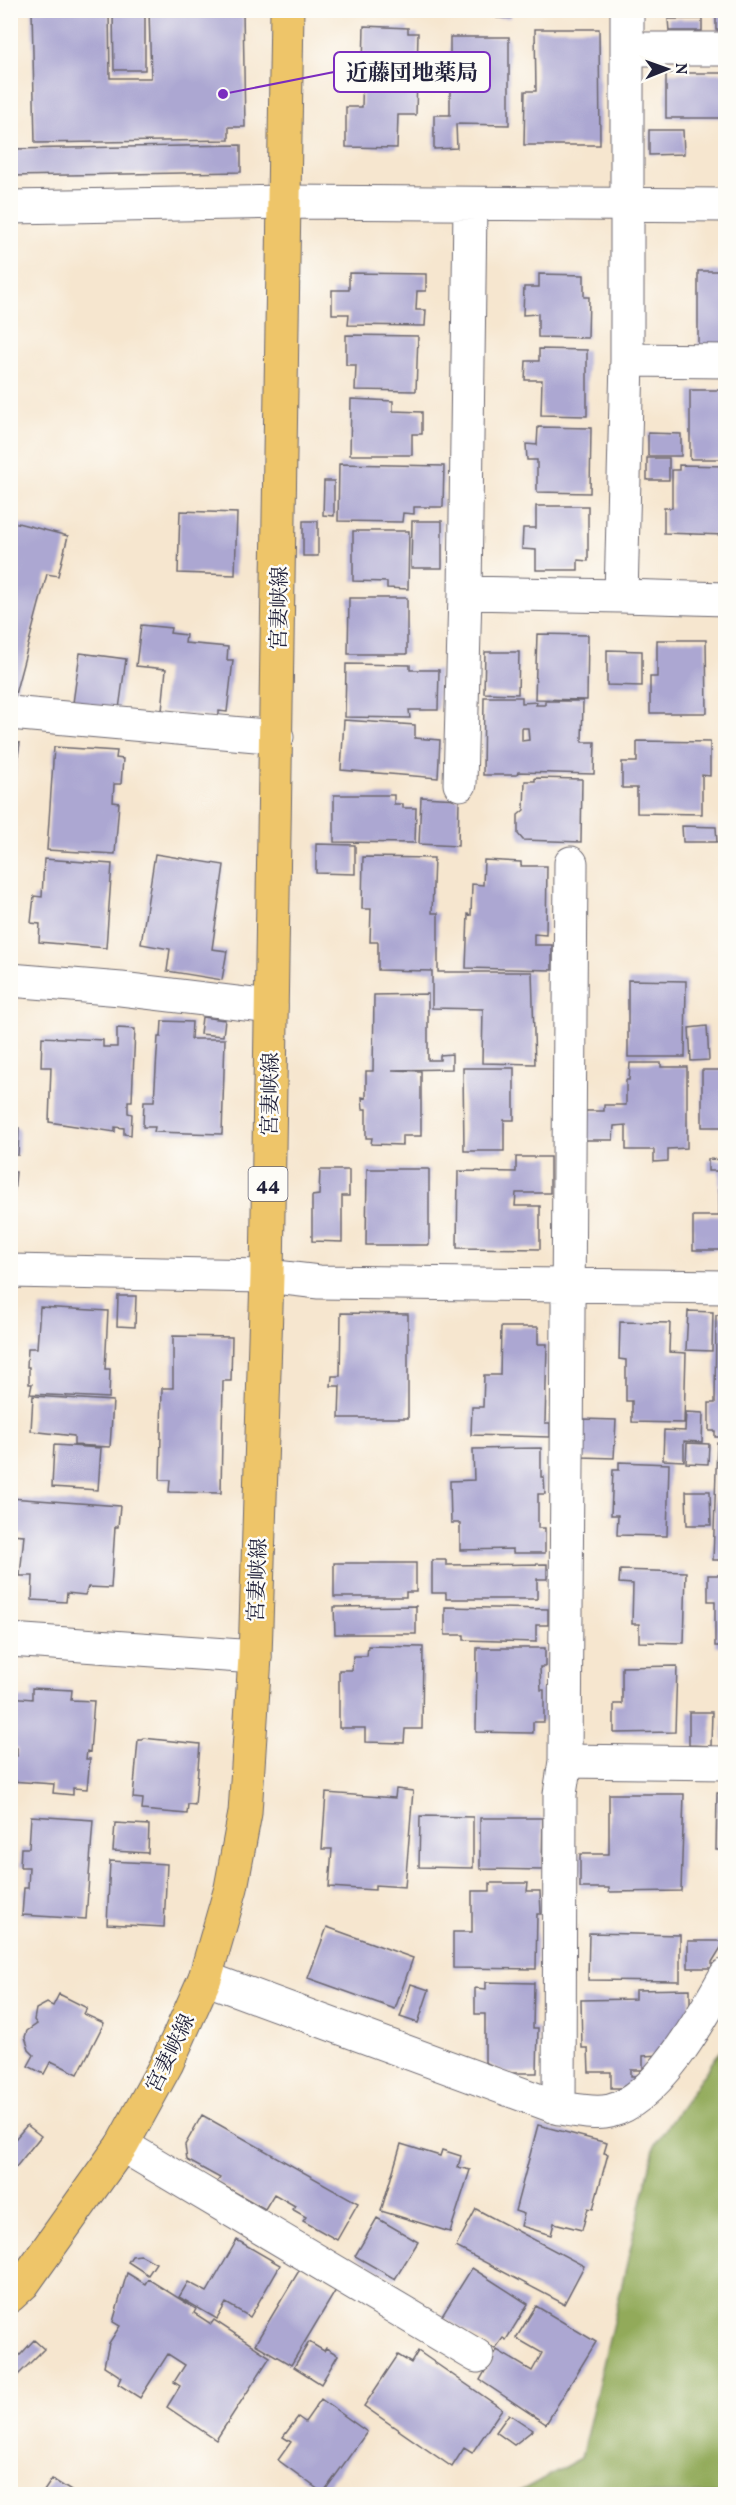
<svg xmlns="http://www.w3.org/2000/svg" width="736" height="2505" viewBox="0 0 736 2505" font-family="Vollkorn,'Noto Serif JP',serif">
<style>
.forest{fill:#92aa5a;stroke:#5a664a;stroke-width:1.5}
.building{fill:#aca7d2;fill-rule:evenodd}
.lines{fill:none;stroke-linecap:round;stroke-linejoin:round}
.minor-casing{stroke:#6c676f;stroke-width:35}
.major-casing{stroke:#6c676f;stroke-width:35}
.minor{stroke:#fff;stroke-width:33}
.major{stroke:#eec569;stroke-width:33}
.labels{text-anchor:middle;stroke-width:5;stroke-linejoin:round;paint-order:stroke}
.shield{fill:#fdfcf7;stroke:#646373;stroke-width:1.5}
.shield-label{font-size:20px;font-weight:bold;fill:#22223b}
.street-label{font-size:21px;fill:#22223b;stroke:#fdfcf7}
.leader{fill:none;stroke:#7b2cbf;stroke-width:2}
.callout-dot{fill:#7b2cbf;stroke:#fdfcf7;stroke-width:2}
.callout{fill:#fdfcf7;stroke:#7b2cbf;stroke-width:2}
.callout-label{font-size:22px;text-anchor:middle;font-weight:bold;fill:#22223b}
</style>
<rect width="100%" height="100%" fill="#fdfcf7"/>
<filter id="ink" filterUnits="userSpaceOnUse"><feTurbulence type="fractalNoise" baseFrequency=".0167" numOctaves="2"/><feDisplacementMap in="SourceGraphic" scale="12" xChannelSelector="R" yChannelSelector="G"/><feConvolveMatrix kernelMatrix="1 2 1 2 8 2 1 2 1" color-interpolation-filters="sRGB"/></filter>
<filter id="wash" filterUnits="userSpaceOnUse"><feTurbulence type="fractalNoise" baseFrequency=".008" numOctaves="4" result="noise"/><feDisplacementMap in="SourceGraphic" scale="24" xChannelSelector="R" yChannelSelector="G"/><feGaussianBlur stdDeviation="1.35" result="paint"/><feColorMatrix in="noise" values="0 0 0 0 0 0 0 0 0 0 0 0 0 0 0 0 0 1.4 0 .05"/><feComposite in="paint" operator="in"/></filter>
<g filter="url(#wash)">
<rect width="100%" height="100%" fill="#f6e6cf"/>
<path class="forest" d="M725,2044V2494H515L581,2458L655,2144Z"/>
<g id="blocks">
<path class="building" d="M32,10H109L110,78H151L149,11L243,10L245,127H229V140L35,143Z
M497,10H511V18H497Z
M716,10H726V30H716Z
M113,13H145V70H114Z
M668,19H702V31H669Z
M364,26L408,28V33H418L416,115H398L397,148L346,147V107H362Z
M535,29H599L600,145H524L525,91H536Z
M450,37H509V125L456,124L457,148L434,149V115H450Z
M666,73H726V118H666Z
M649,130H683L684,154L649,155Z
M241,145V172L10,176V149Z
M698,271H726V345H698Z
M349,273L426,274V291H417L416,310H426L425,326L348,325L349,314H332V290H349Z
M539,274L584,275V297H589L588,338L538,337V314L523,315L524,287H539Z
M346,335L418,336L416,391L355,390L356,365H346Z
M539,349L587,350V416L541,415L542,380H525L526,361H539Z
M690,390H726V459H690Z
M351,399L393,401V411L422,412V434H412V455H350Z
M538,427L591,428L590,493L537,492V460H527L526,444L537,445Z
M648,433L681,434V456H648Z
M647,458H669V480H647Z
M339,464L444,466L443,507H414V514L403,513L402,522L338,521Z
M679,465L726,466V535L664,533V508H672V470H679Z
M324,481H334V516L323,515Z
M536,506H588V561L578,560V570H536V550L522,549L523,528H536Z
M180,511L237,513L235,575L178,573Z
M10,521L68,536L58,576L47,574L14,698L10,697Z
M303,521H318V556H303Z
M412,521H442V568H411Z
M353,531H409L408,589L387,588V582L353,581Z
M349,598H407V654H348Z
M141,625L171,628L170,633L186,635L185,643L228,647L227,660H233L227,712L219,711V717L162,711L166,669L136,666Z
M537,634L588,635L587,700L535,699Z
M657,640H706L707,713H650V677H657Z
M607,650L642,651V686L607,685Z
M485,652H519L518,694L484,693Z
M80,653L126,659L119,709L73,703Z
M346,664L410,665V670H439L438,710H409L410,718L345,717Z
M484,697H522V703L537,702L536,705H545V701H583L582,742H595L594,774L518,772L517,775H483ZM522,728H528L529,740L522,741Z
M344,720L415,725V738L440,740L438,778L341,770Z
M637,741L710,742V776L702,775V814L637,813V788H622V762H637Z
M10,742L20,743L12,794H10Z
M54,747L117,751L116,758L123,759L121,784H114L113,802L119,803L115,854L47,850Z
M535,778L582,779L581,842L523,840L518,834V815L524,810L525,781H535Z
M334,795H394V804H403V808H416L415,843L334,842Z
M421,797L459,799L458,846L419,844Z
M682,826L716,827L717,842H683Z
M316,844L355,845V874L316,873Z
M155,854L224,865L212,949L227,951L222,980L167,971L170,949L141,944Z
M363,857L434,858L432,913H438V972H532L535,1064L482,1063L483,1009L432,1008V971L378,970V942H370L371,909H362Z
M44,859L112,864L106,948L39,942L40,924L31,923L34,896L42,897Z
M484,860L521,862V866H547L546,935L534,934V945H552V970L466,968L468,914L471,915L472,884L483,885Z
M628,980L686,981L685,1057H628Z
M722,982H726V1053H723Z
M428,994V1060H440V1055L452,1054V1069L392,1070L421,1071V1136H402V1145L371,1144L372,1138H366V1109H363L362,1097L366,1098V1071H373L374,995Z
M202,1017L225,1020L223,1036L200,1034Z
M162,1021L192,1022L191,1039H225L222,1134L154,1132L155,1127H143L144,1101H154L158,1037H161Z
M707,1026L709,1060L691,1061L689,1028Z
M117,1028L135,1029L132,1101H128V1113L132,1114L131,1135L124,1134V1128L115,1127V1132L49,1122L51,1067H41L42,1037L103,1040V1047H117Z
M630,1063H661V1067H687V1148L668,1149V1161L654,1162V1150H626V1125L614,1126L613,1140H584V1111H604V1105H626V1080H629Z
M463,1068H514V1120H504V1151H464Z
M702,1070H726V1127H702Z
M10,1127L19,1128L18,1155H10Z
M516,1157H550V1193H516L515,1206H540V1249L457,1248L458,1171L516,1172Z
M708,1159L726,1160V1250H693V1216H719V1171H708Z
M367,1169H429V1245H366Z
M320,1170H349V1196H342V1242L312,1241V1196L319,1195Z
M10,1172H16L14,1194H10Z
M118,1296H136L135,1327L117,1326Z
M40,1307L108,1311L105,1369H110L109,1398L30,1394L32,1384H29V1367H27L28,1348H37Z
M688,1311L713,1312L712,1351L686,1350Z
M341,1313L408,1314V1418H339L340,1386H331L332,1376H340Z
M716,1315H726V1440H721V1437H715V1431H709V1403H715Z
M620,1322L670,1323L669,1352L686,1353L684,1423L632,1422V1401H626V1360L619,1359Z
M501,1327H538V1344H547L545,1423H550V1437L471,1435L472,1407H483L484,1375H500Z
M173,1336L232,1337L231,1381H223L221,1493L169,1492L170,1480H160L162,1388H173Z
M33,1396L113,1401L110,1447L74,1445V1436L31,1431Z
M686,1412L703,1413L702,1442L684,1441V1461L663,1460L664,1430L685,1431Z
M582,1419L616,1420L614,1458L581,1457Z
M717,1442H726V1560H713Z
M687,1443L709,1444L708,1464L686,1463Z
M54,1445L101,1448L98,1490L52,1487Z
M541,1448V1477H544L545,1494H538V1528H545V1553H513V1549L460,1550V1523H451L450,1481L474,1480L473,1449Z
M619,1462L669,1464L667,1536L617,1535L618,1515H611L613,1470H619Z
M686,1491H710L711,1525H687Z
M10,1498L120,1506L118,1527H115L111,1588L88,1587L85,1595L67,1593L66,1602L32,1600L33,1576H20L24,1535L10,1534Z
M432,1560H446V1565L547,1564V1579H537V1599H446V1593H432Z
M334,1563H416V1592H406V1597H334Z
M620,1570L686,1572L684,1643L639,1642V1624H632L633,1584L619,1583Z
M708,1575H726V1646H715V1601H708Z
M416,1606V1634H335L334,1607Z
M445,1607L548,1609V1625H536V1642L464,1640V1635H445Z
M368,1646L423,1647L422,1729H405L404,1743L365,1742V1728H339V1670H352L353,1656H367Z
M477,1648H545V1667H540L541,1690H544V1722H533V1733L476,1732Z
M677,1666L675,1732L614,1733V1704H622V1667Z
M32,1688L72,1690L71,1700L94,1701L90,1752L87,1751L86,1759H90L87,1789L73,1788V1795L53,1793L54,1784L10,1781V1756H17V1748H10L11,1697L32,1699Z
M689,1712H712L711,1746L689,1745Z
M723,1717H726V1743H723Z
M143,1738L200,1744L195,1805L188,1804L187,1814L142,1810L143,1799L133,1798L138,1740H142Z
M396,1789L413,1791L405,1887L375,1885V1890L329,1887L332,1849H322L326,1793L395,1798Z
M717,1793H726V1886H721L722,1850H716Z
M609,1794H684L681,1891L609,1892V1888H580V1854H609Z
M31,1816L93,1820L86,1919L22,1915L24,1888H28L29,1867H20L21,1848H29Z
M420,1816L473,1817V1868L419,1867Z
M480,1818H543L542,1870L480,1869Z
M115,1823L149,1825L148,1853L113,1851Z
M110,1861L167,1864L164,1927L107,1924Z
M490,1883H528L527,1891H540L541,1914H537L536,1969L453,1968V1932H472V1891H490Z
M327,1927L413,1958L395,2009L308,1978Z
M589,1933L680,1935V1981L588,1980Z
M688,1941H725L712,1962V1968H688Z
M486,1982L534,1983L533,2028H538L537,2073H507L485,2062V2014H475V1988L486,1989Z
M411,1984L429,1990L418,2023L400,2017Z
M690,1989V2015L661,2055L643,2056V2070H631V2076H637L629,2088H611V2072H589L588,2048H582L581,2000L635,1999V1990Z
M59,1994L87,2008L84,2014L104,2023L78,2074L51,2061L44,2074L28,2066L34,2055L29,2050L25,2037L27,2031L37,2024L34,2020L36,2009L47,2003L53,2006Z
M202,2115L358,2203L337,2240L303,2221L306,2217L292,2209L295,2206L274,2194L265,2209L217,2182L220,2178L187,2160L185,2145Z
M27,2125L41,2136L16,2167L10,2162V2145Z
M538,2125L607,2143L604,2153L608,2154L593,2209L588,2208L582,2230L554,2223L551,2235L521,2226L524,2214L515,2211Z
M401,2144L440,2156L442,2150L461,2156L458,2167L470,2170L450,2232L381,2211Z
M476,2209L584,2266L564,2304L456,2247Z
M377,2218L418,2242L395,2279L355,2256Z
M237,2240L280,2265L250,2317L226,2303L217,2319L179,2297L188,2282L207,2292Z
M141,2255L156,2263L148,2275L128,2262L132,2256Z
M472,2268L528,2304L506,2340L503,2338L495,2349L442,2316Z
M300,2269L336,2290L291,2365L255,2344Z
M127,2273L145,2284L148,2279L196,2309L194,2313L211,2324L214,2320L270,2357L216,2440L167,2407L180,2386L174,2382L185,2365L168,2354L140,2398L118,2384L121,2377L104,2366L109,2343L120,2326L113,2322Z
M536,2306L596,2342L546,2424L480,2380L497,2350L532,2371L542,2353L516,2338Z
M34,2340L44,2349L14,2379L10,2374V2366Z
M309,2342L324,2351L326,2348L338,2355L321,2384L294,2367Z
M418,2351L502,2409L472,2453L464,2448L452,2467L364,2406L398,2355L411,2363Z
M321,2399L367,2432L323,2493L278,2460L291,2442L283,2437L298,2417L305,2422Z
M509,2414L533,2430L514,2445L496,2432Z
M52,2479L76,2494H42Z"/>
</g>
</g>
<g filter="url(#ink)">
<use href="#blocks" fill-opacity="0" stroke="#6c676f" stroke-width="1.5"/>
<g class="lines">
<g class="minor-casing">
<path id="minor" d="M627,10V360L621,596L726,599
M627,49H726
M10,207L284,202L726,205
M627,360L726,361
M465,593L470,205
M10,713L277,737
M460,784L465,593L621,596
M10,980L121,989L271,1007
M10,1271L267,1276L319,1282L726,1287
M10,1640L255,1657
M565,1761L726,1763
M205,1978L559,2108L560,1794L565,1761L571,863
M559,2108C575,2110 595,2115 610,2111C657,2100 703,2016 726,1975
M122,2145L477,2356"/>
</g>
<g class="major-casing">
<path id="major" d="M10,2296L23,2284L122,2145L167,2063L205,1978L231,1888L245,1813L255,1657L267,1276L287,10"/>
</g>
<use href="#minor" class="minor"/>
<use href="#major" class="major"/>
</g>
</g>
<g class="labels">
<rect class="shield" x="248.5" y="1167" width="39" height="34" rx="4.5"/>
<g class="shield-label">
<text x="268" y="1191">44</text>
</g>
<g class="street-label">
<text transform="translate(279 608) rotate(-89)" y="7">宮妻峡線</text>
<text transform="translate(270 1094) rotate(-89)" y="7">宮妻峡線</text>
<text transform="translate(257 1580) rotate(-88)" y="7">宮妻峡線</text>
<text transform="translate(170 2053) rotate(-64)" y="7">宮妻峡線</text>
</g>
</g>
<path class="leader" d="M223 94L334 72"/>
<circle class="callout-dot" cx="223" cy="94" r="6"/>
<rect class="callout" x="334" y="52" width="156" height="40" rx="6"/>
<g class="callout-label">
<text x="412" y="80">近藤団地薬局</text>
</g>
<rect width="736" height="2505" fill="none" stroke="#fdfcf7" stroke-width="36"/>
<g transform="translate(667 69) rotate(89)" stroke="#fdfcf7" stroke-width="4.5" paint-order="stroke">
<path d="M0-4.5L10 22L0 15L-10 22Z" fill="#22223b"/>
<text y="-9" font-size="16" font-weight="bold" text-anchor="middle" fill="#22223b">N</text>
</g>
</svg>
